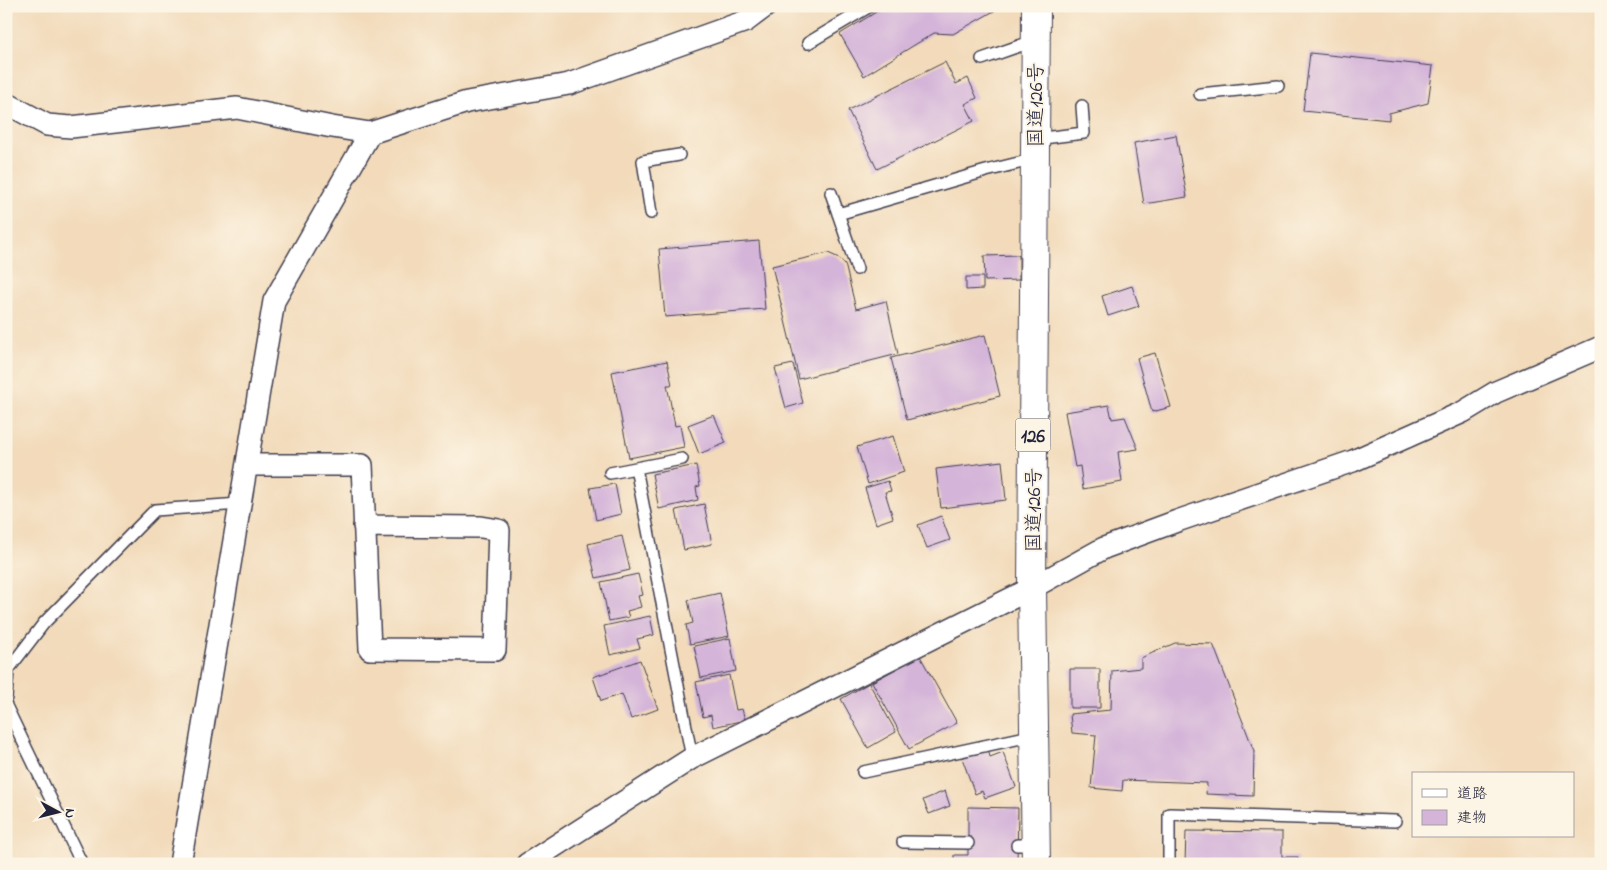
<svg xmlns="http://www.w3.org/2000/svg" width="1607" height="870" viewBox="0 0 1607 870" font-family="'Indie Flower','Klee One',sans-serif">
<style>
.building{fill:#d4b4d9}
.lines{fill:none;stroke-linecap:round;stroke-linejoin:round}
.service-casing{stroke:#413e4e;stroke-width:14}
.minor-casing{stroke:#413e4e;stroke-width:24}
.trunk-casing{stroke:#413e4e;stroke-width:30}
.service{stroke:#fff;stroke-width:11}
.minor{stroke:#fff;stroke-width:21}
.trunk{stroke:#fff;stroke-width:28}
.labels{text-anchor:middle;stroke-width:4;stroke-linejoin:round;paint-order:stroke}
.shield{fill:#fcf5e5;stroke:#63616e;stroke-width:1}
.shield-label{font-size:19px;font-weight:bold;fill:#22223b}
.street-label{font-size:20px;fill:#22223b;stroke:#fcf5e5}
</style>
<rect width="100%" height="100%" fill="#fcf5e5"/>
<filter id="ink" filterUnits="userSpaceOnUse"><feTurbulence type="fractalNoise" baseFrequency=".02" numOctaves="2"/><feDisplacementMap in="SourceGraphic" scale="10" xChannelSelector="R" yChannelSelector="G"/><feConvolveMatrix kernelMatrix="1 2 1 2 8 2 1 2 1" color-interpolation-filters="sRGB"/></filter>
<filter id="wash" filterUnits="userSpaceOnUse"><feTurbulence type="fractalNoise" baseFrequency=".0096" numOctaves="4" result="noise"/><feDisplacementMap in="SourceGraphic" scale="20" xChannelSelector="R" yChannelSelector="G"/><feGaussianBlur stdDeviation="1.12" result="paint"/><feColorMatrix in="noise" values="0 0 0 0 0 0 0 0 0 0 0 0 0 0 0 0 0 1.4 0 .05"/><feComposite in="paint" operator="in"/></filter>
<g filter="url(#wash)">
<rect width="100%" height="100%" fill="#f2daba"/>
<g id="blocks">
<path class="building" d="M886,6H1003L953,34L934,33L864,76L840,34Z
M1310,53L1433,66L1428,103L1389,113V120L1303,111Z
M945,62L956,84L968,78L977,98L965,104L974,121L877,169L848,110Z
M1176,135L1187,197L1144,204L1134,143Z
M759,241L765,309L665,317L659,249Z
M828,253L837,257L845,264L856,309L886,301L898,354L799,379L772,266Z
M1019,255V280L985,281L984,256Z
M966,277H983V289L966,290Z
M1132,286L1139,306L1108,316L1102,296Z
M985,335L1000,396L907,420L891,358Z
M1155,353L1171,407L1152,412L1137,358Z
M667,361L672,385H667L675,426L680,425L684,447L629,458L612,372Z
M793,364L803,403L786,408L775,368Z
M1109,405L1112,419L1125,417L1138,449L1118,452L1122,482L1083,489L1080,466L1075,467L1065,412Z
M714,415L726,443L699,454L688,425Z
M893,436L904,472L868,484L857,447Z
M1002,461L1006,500L941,508L936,469Z
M696,465L700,486L696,487L698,500L659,509L652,474Z
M888,481L891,491L885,492L893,518L876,524L865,488Z
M615,484L621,514L596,520L590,488Z
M704,504L712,544L684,550L676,510Z
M941,516L950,540L927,548L918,525Z
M622,536L630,570L596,578L588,544Z
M638,574L643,595L638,596L641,607L627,611L629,617L609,621L601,582Z
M720,593L729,636L690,644L686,625L693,623L688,600Z
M650,616L654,635L637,639L640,648L610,655L604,626Z
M730,638L736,671L701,678L694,646Z
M1175,643L1213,644L1254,751L1253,796L1206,794L1207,783L1123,780L1122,791L1091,788L1096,735L1072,733L1070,714L1111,710L1112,671L1141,668V658Z
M920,656L957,723L909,749L872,682Z
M640,660L658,709L631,719L622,694L601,701L593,677Z
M1070,669H1100V708H1070Z
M729,675L736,710L742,709L745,720L713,727L711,715L703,717L696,682Z
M869,683L896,732L868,748L841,699Z
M988,748L990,757L1003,752L1016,787L985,798L982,791L975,794L962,758Z
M945,791L950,806L929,814L923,800Z
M968,807L1018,808L1017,864H954V855H968Z
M1186,831L1282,832V857H1298V864H1185Z"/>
</g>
</g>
<g filter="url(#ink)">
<use href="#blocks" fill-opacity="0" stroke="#413e4e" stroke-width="1"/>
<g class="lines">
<g class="service-casing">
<path id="service" d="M808,43L870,6
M982,59L1036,40
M1200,94L1278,86
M1035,139L1084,133L1082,106
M831,193L857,269
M651,213L643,161L679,155
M838,214L986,171L1035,159
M636,468L692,758
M610,473L682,459
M6,698L8,670L44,623L155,510L240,504
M6,706L82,864
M863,772L1035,735
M903,842L968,843
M1017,845H1036
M1169,864V814L1395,821"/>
</g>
<g class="minor-casing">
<path id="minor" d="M6,103L47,125L71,127L237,108L332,127L370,133L467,102L569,84L746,21L766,6
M247,465H362L370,649L495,650L499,530L481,527L364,526
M180,864L274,301L370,133
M527,864L692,758L1032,588L1104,548L1177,521L1353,461L1463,412L1496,392L1601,347"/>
</g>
<g class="trunk-casing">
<path id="trunk" d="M1036,864L1032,588L1036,6"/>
</g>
<use href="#service" class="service"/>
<use href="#minor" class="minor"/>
<use href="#trunk" class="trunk"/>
</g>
</g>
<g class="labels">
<rect class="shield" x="1015.5" y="418.5" width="35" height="33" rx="4"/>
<g class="shield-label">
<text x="1033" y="442">126</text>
</g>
<g class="street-label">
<text transform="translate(1035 105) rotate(-90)" y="7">国道126号</text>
<text transform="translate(1033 510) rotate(-90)" y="7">国道126号</text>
</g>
</g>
<rect width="1607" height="870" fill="none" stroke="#fcf5e5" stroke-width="25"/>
<rect x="1412" y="772" width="162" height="65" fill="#fcf5e5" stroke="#a5a1a1"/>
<rect x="1422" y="789" width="25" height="8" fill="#ffffff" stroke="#a5a1a1"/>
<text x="1457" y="798" font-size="15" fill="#22223b">道路</text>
<rect x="1422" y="810" width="25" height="15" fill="#d4b4d9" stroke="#a5a1a1"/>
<text x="1457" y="822" font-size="15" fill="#22223b">建物</text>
<g transform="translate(58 812) rotate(97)" stroke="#fcf5e5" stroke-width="4" paint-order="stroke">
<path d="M0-4L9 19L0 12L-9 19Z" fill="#22223b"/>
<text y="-8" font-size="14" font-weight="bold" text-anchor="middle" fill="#22223b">N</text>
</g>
</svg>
